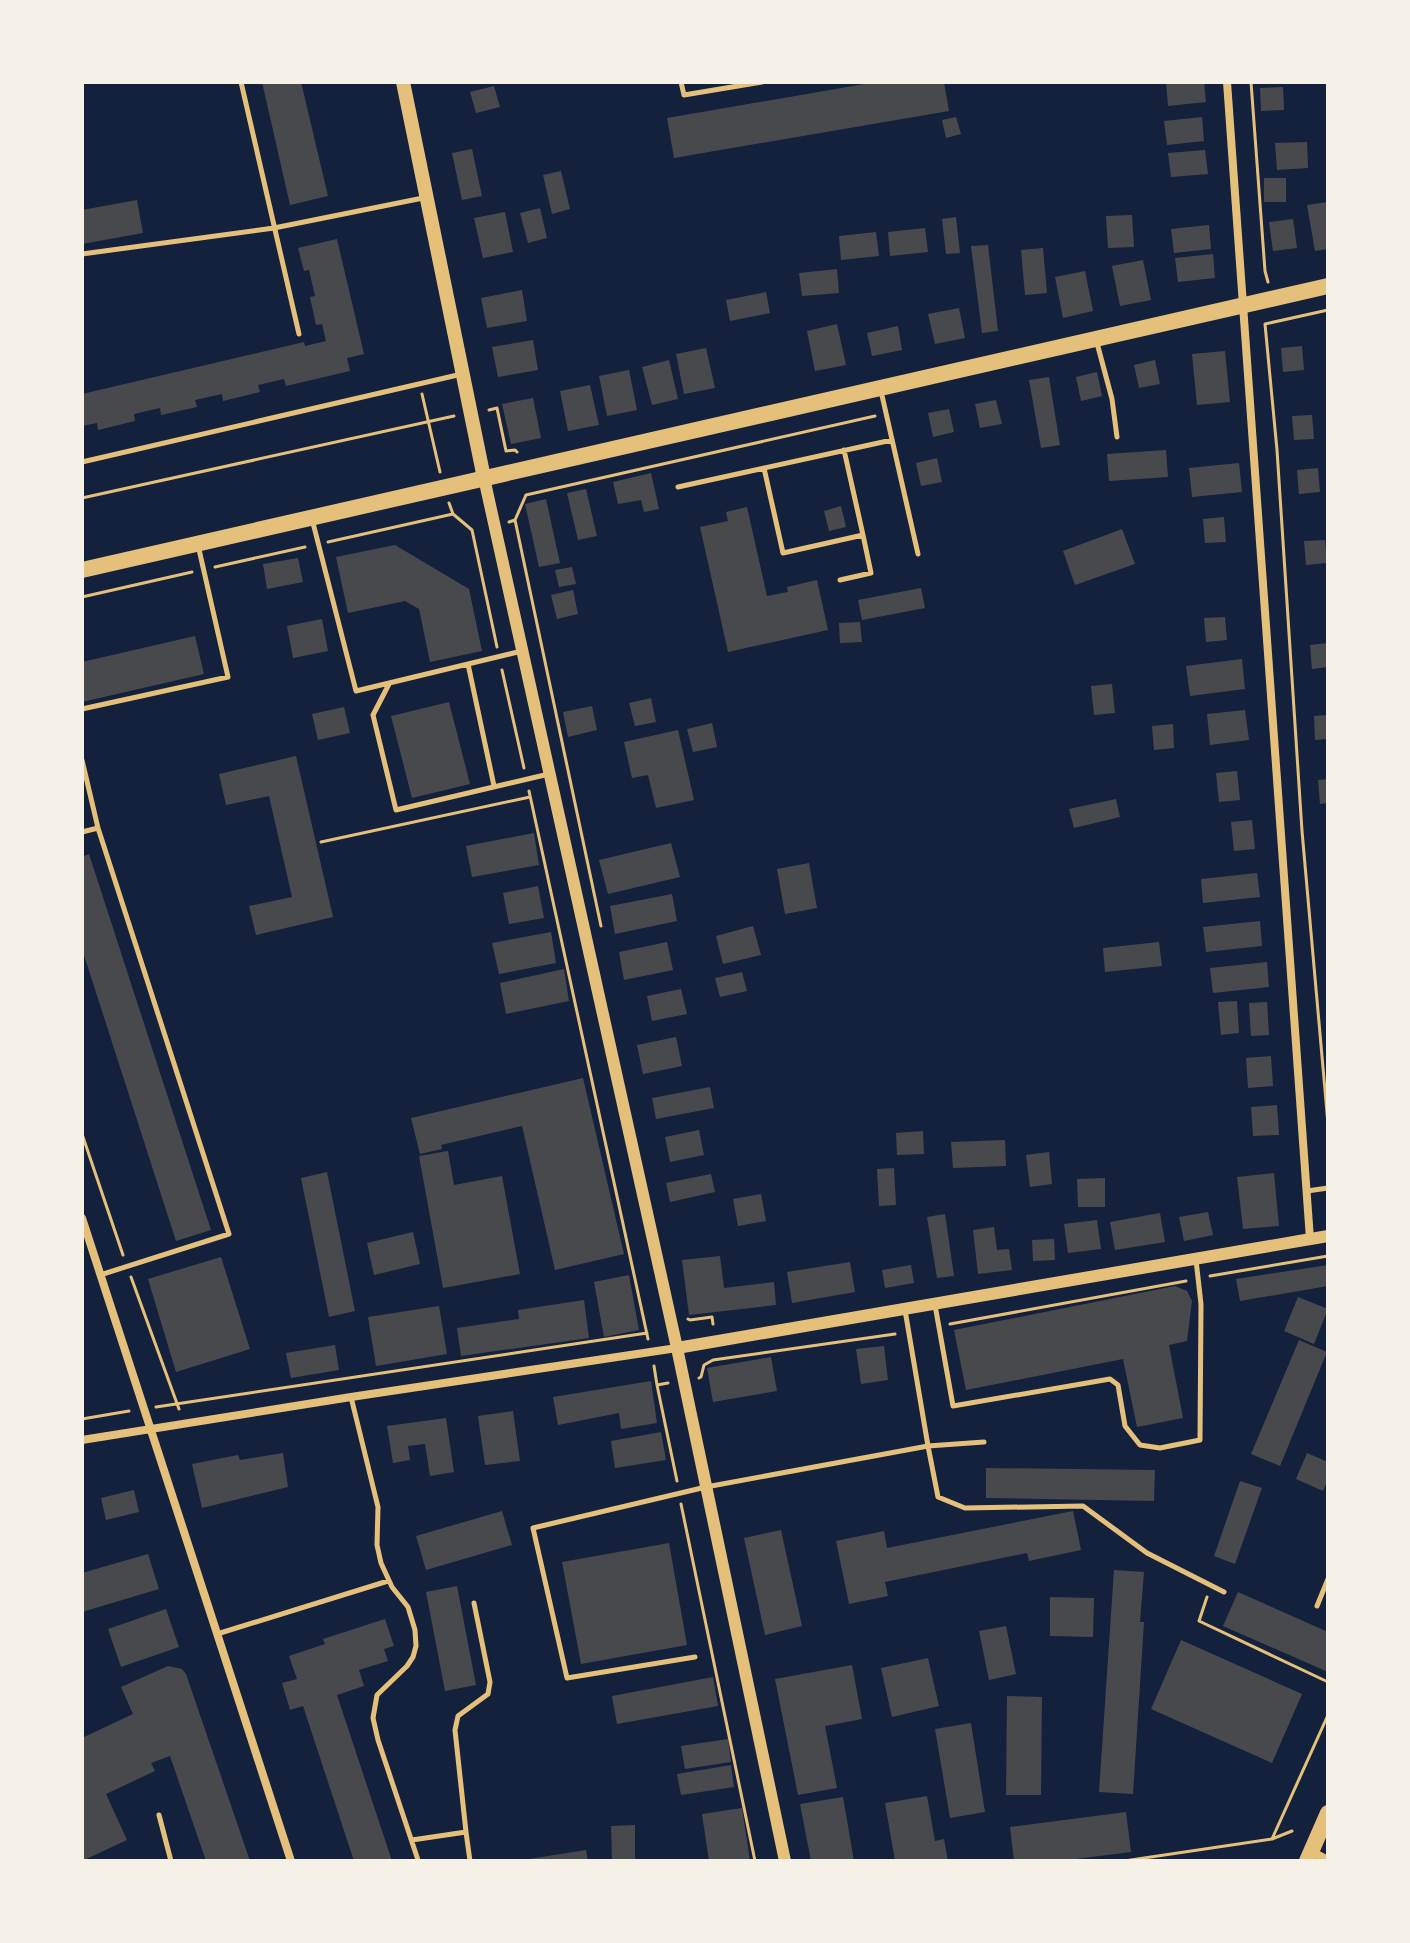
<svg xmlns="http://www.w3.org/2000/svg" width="1410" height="1943" viewBox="0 0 1410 1943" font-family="Montserrat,sans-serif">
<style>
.building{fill:#48494c}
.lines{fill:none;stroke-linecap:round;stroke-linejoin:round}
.path{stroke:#e5c07b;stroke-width:3}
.service{stroke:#e5c07b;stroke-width:5}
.minor{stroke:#e5c07b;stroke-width:8}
.tertiary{stroke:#e5c07b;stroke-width:12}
.secondary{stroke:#e5c07b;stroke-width:14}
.primary{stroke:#e5c07b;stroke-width:16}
</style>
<rect width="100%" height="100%" fill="#14213d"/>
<path class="building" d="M262,82H301L328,196L290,205Z
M876,82H944L949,111L674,158L667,118Z
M1166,82H1204L1206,102L1168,106Z
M494,86L500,107L476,113L470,92Z
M1283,87L1284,110L1261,111L1260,88Z
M956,117L961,134L946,138L942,120Z
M1202,117L1204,141L1167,145L1164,121Z
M1307,142L1308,168L1277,170L1275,143Z
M472,149L482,196L462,200L452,153Z
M1205,150L1208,174L1171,177L1168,153Z
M561,171L570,209L552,214L543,175Z
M1264,178H1286V202H1264Z
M137,200L143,233L82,244V210Z
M1328,202V249L1315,251L1307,205Z
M540,208L547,238L528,243L520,213Z
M505,212L513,252L483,258L474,218Z
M1132,215L1134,247L1108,248L1106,216Z
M956,217L960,253L946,254L942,219Z
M1293,219L1297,248L1273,251L1269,222Z
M1209,225L1211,249L1174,253L1171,229Z
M925,228L928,252L890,256L888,232Z
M876,232L879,256L841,260L839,236Z
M337,239L364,354L347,358L350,371L286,386L284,379L258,385L260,392L223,401L222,394L195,400L197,407L161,415L160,408L134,414L135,421L98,430L97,423L82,426V394L304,342L305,346L326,341L322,324L316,325L310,297L315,296L309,270L304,271L298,248Z
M988,245L998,331L982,333L971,246Z
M1043,248L1047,293L1025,295L1021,250Z
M1213,254L1215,278L1178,282L1175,258Z
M1143,260L1151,300L1120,306L1112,266Z
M837,269L839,293L802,296L799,273Z
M1085,271L1093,311L1063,318L1055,277Z
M522,290L527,321L487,328L481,298Z
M766,292L770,313L730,321L726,300Z
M959,308L965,338L935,344L928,314Z
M837,324L846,365L815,371L807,331Z
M898,326L902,350L872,356L867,333Z
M533,340L538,370L498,377L492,347Z
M1302,346L1304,370L1283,372L1281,348Z
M706,348L715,388L684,394L676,354Z
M1225,351L1230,402L1197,405L1192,354Z
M669,360L678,399L652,405L642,367Z
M1155,360L1160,384L1139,388L1134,365Z
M629,370L637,410L607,416L599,376Z
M1097,372L1102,396L1081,401L1076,377Z
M1049,377L1060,445L1041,448L1029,380Z
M590,385L599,425L568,431L560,391Z
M533,398L541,438L511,444L502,404Z
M996,400L1002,424L980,428L975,404Z
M949,409L954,432L933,437L928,413Z
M1312,415L1314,439L1294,440L1292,416Z
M1166,450L1168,477L1109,481L1107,454Z
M937,458L942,482L921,486L916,463Z
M1239,463L1242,492L1192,497L1189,468Z
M1318,468L1320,492L1299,494L1297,470Z
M651,473L659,509L644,512L641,500L618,504L613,482Z
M586,489L597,536L578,540L567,493Z
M546,499L560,563L539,567L525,504Z
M841,506L846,527L829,531L824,511Z
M747,507L767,596L788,592L787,587L817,580L828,630L728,652L700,527L728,521L726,512Z
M1224,517L1226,542L1205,543L1203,519Z
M1122,529L1135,564L1075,585L1063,551Z
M1325,540L1327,563L1306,565L1304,541Z
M395,545L469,589L482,651L430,662L419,609L405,601L348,613L336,557Z
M298,558L303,582L267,589L263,564Z
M572,567L576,584L559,587L555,570Z
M921,588L925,608L862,620L858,600Z
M573,590L578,614L557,619L551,595Z
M1225,617L1227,640L1206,642L1204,618Z
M322,619L328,651L293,658L287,626Z
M860,622L862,642L840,643L839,623Z
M195,636L204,674L82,702V662Z
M1328,643V667L1312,669L1310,645Z
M1242,659L1245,689L1190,696L1186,666Z
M1112,684L1115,713L1094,715L1091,686Z
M651,698L656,722L635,726L629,703Z
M449,702L470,784L412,798L391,716Z
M592,706L597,730L568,737L563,712Z
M344,707L350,733L318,740L312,714Z
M1245,710L1249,740L1210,745L1207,714Z
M1328,715V739L1315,740L1314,716Z
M712,723L717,747L693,752L687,729Z
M1173,724L1174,748L1154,750L1152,726Z
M678,730L694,800L656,808L648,775L632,778L624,742Z
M296,756L333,917L256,935L249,906L292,897L269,796L226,805L219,774Z
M1237,771L1240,800L1219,802L1216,773Z
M1328,779V803L1320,804L1318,780Z
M1116,799L1120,817L1074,828L1069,809Z
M1252,820L1255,849L1234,851L1231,822Z
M534,833L539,865L472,877L466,846Z
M671,843L680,877L608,894L599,860Z
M89,854L211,1230L176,1241L82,949V857Z
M809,863L817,908L785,914L777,869Z
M1257,873L1260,897L1203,903L1201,879Z
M538,886L544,918L509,924L503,893Z
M672,894L677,921L615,934L610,906Z
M1260,921L1262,946L1206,952L1203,927Z
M753,926L761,955L723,964L716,936Z
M551,932L556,963L499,974L492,943Z
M667,942L673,970L624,980L619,952Z
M1159,942L1162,966L1105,972L1103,948Z
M1267,962L1269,987L1213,993L1210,968Z
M564,969L569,1001L506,1014L500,983Z
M742,972L747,991L720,997L715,978Z
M681,989L687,1014L652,1021L647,996Z
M1237,1001L1239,1033L1221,1035L1218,1002Z
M1267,1002L1269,1035L1251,1036L1249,1003Z
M676,1037L682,1066L643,1074L637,1045Z
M1271,1056L1273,1086L1248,1088L1246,1058Z
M583,1078L624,1254L555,1270L522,1126L441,1145L442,1149L420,1154L411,1118Z
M710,1087L714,1108L656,1119L652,1098Z
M1277,1105L1279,1135L1253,1136L1251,1107Z
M699,1130L704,1155L670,1162L665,1137Z
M923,1131L924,1154L897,1155L896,1133Z
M1005,1140L1006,1166L953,1168L951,1142Z
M448,1151L454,1185L502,1176L520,1274L443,1288L419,1156Z
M1049,1152L1052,1184L1030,1187L1026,1155Z
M894,1168L896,1205L879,1206L877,1169Z
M327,1172L355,1311L329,1317L301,1178Z
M1274,1173L1279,1226L1243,1229L1237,1177Z
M711,1174L715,1192L670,1202L666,1183Z
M1105,1178V1207H1078L1077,1179Z
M761,1194L766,1221L738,1226L733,1199Z
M1208,1212L1213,1235L1184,1241L1179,1217Z
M1160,1213L1165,1242L1115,1250L1110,1222Z
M945,1214L954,1276L937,1278L927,1217Z
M1097,1220L1101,1249L1068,1253L1064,1224Z
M994,1227L997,1250L1009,1249L1012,1270L978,1274L973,1230Z
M413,1232L420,1264L374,1275L367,1243Z
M1054,1239L1055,1260L1033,1261L1032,1240Z
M720,1256L724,1288L774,1282L776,1305L689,1315L682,1260Z
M221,1257L250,1349L176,1372L148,1279Z
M850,1262L855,1292L792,1303L787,1272Z
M911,1265L914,1283L885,1288L882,1270Z
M1328,1265V1286L1240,1301L1236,1279Z
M629,1275L639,1330L604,1337L594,1282Z
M1175,1286L1187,1291L1192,1301L1187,1341L1169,1345L1183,1418L1137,1427L1123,1359L966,1390L954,1330Z
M1298,1297L1328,1309L1314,1344L1284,1331Z
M584,1300L589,1338L461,1356L457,1328L519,1319L518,1310Z
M439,1306L447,1354L376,1366L368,1317Z
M1299,1340L1327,1352L1280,1466L1251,1454Z
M335,1345L339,1370L291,1378L286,1353Z
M884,1346L888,1380L861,1384L856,1349Z
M771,1357L777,1391L713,1402L707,1368Z
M651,1381L657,1423L621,1429L619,1413L558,1425L553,1397Z
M513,1411L520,1461L485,1465L478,1416Z
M446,1418L454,1472L430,1476L425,1444L408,1446L410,1460L393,1463L387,1426Z
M661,1432L666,1460L615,1468L611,1441Z
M283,1453L288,1487L202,1508L192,1464L238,1455L240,1460Z
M1307,1453L1328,1462V1479L1323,1491L1296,1479Z
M986,1468L1155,1470L1154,1501L986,1498Z
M1240,1481L1262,1488L1235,1564L1214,1556Z
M134,1490L139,1512L106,1520L101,1498Z
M502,1511L512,1545L426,1570L416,1536Z
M1073,1511L1081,1550L1029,1561L1027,1553L885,1582L888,1596L849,1604L836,1541L884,1531L887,1548Z
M781,1530L802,1626L765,1635L744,1538Z
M669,1543L687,1645L581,1664L562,1562Z
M148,1554L159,1589L82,1612V1573Z
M1114,1570L1144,1572L1140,1622H1144L1133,1794L1099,1792Z
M457,1586L476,1685L445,1691L426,1592Z
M1238,1592L1328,1632V1672L1223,1626Z
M1050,1597L1094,1598L1093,1637L1050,1636Z
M166,1609L179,1647L121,1667L108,1629Z
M385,1619L394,1646L384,1649L388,1661L359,1670L364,1686L337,1695L392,1861H354L303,1706L290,1710L282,1683L297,1679L289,1656L325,1644L323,1639Z
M1006,1626L1016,1674L989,1680L979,1631Z
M1181,1640L1302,1694L1272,1763L1151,1709Z
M928,1658L939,1706L892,1717L881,1668Z
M852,1665L862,1719L825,1726L837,1788L798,1795L775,1679Z
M168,1666L182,1669L186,1674L250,1861H206L170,1756L151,1763L155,1771L106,1794L127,1840L82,1861V1738L133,1714L121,1687Z
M713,1677L718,1706L617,1724L612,1696Z
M1007,1696L1042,1697L1041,1795H1006Z
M971,1723L985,1812L950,1818L935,1729Z
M728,1739L731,1762L685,1769L681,1746Z
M731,1765L734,1787L681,1795L677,1774Z
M927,1796L935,1841L944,1839L948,1861H895L885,1803Z
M843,1797L854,1861H811L800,1804Z
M742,1808L750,1861H709L702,1814Z
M1126,1812L1131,1852L1060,1861H1014L1010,1827Z
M635,1825V1861H612L611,1826Z
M586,1850L588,1861H529V1859Z"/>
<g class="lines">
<path class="path" d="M1251,82L1265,271L1268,282
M1328,310L1265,324L1277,450L1302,831L1328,1124
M422,394L440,472
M489,410L497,408L506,451L515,450L517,452
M82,498L454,416
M449,503L453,514L472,530L497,647
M515,520L601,926
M509,522L515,520L526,495L875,416
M328,542L453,514
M215,567L305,547
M82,597L192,572
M502,670L524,768
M529,791L648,1339
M321,842L530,797
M82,1134L123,1255
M1210,1276L1328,1256
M131,1277L179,1409
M688,1319L690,1320L712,1317L713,1324
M950,1324L1186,1281
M654,1366L657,1385
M699,1378L701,1377L704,1365L713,1360L895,1334
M668,1383L657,1385L677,1481
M156,1407L647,1333
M82,1419L129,1411
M681,1504L755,1861
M1207,1597L1199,1621L1328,1682
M1272,1839L1328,1715
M1124,1861L1272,1839L1292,1831"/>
<path class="service" d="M241,82L299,334
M681,82L684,95L762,82
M82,254L274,228L423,198
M1097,343L1112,399L1117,437
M881,391L918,554
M82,462L462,374
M764,468L783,553L863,535L844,450
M678,487L892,440
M312,519L356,691L522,651
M840,580L871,573L863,535
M468,664L494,786
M389,684L373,715L396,810L549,774
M82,709L228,677L198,545
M82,760L98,828L82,832
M98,828L229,1234L100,1275
M1307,1191L1328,1188
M935,1305L953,1406L1110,1379L1118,1385L1125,1426L1140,1445L1160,1448L1200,1440L1201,1304L1196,1260
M905,1310L928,1446L938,1497L965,1508L1083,1506L1147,1553L1224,1592
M351,1397L378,1507L377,1545L381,1563L392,1587L408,1607L415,1630L416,1646L413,1657L407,1666L377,1695L373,1718L378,1740L418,1860
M1317,1606L1328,1579
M217,1634L388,1581
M695,1657L567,1678L533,1528L706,1487L928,1446L984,1442
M159,1815L171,1861
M466,1832L455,1730L458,1716L488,1694L490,1682L474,1603
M412,1840L466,1832L470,1861"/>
<path class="minor" d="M1227,82L1310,1239
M82,1218L291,1861
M82,1440L351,1397L677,1348
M1311,1851L1328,1860"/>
<path class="tertiary" d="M484,478L677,1348L785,1861
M677,1348L1328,1236"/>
<path class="secondary" d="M403,82L484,478"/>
<path class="primary" d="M82,570L1328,286
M1307,1861L1328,1813"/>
</g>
<rect width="1410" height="1943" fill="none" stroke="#f6f1e7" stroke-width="168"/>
</svg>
